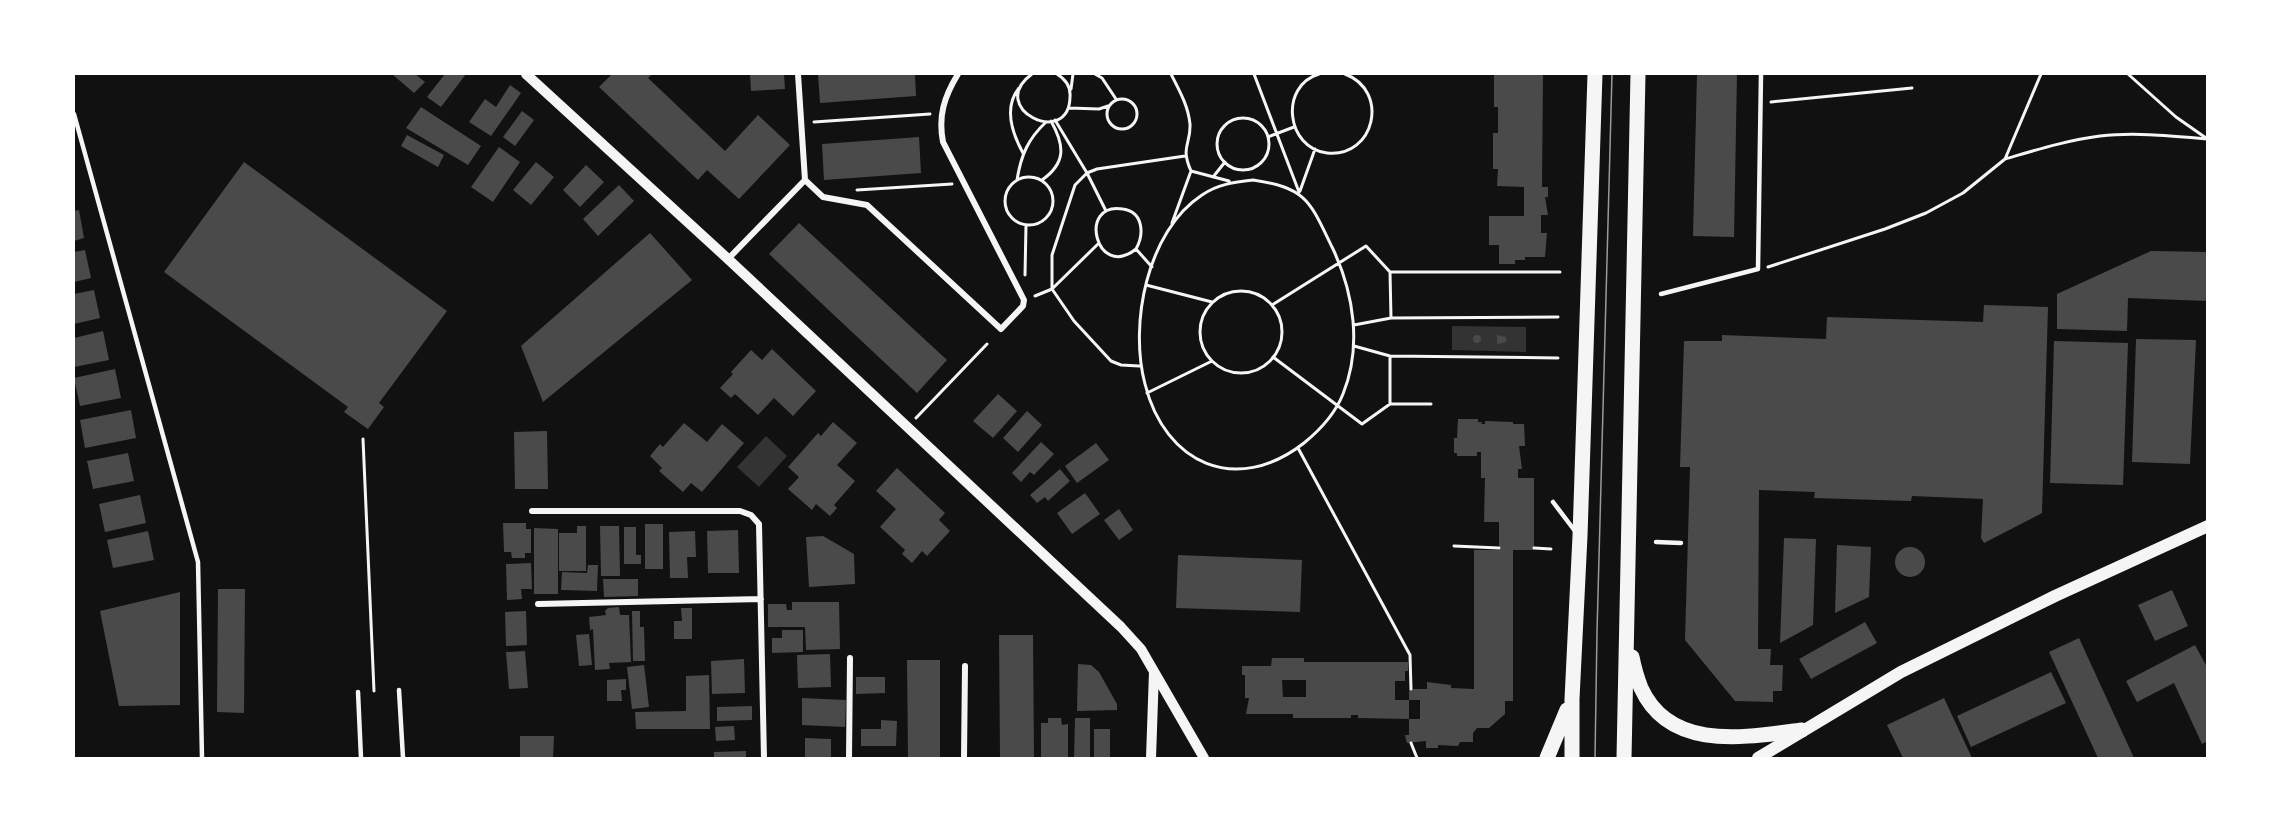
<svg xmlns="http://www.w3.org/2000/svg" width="2281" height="832" viewBox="0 0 2281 832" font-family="'Noto Serif',serif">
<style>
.water{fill:#333}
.building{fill:#4a4a4a;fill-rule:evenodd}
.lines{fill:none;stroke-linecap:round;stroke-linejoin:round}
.path{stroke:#f5f5f5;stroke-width:3}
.service{stroke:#f5f5f5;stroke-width:4.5}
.minor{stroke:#f5f5f5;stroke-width:6}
.tertiary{stroke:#f5f5f5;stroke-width:10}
.secondary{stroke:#f5f5f5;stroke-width:12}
.primary{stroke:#f5f5f5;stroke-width:15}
.tram{stroke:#9a9a9a;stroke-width:1.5}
</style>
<rect width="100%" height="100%" fill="#111"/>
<path class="water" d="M1452,326L1526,327V352L1452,350Z
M766,436L787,456L759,487L737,467Z"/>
<path class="building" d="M392,74H415L425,82L414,93Z
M445,74H466L441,107L427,97Z
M612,74H652L648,78L725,151L758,115L790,145L739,199L707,170L698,180L599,87Z
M750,74H784L785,89L751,91Z
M818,74H915L916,96L820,103Z
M1494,74H1543L1542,187H1548V197H1545L1548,215H1541V233H1547L1545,257H1525V260H1515V264H1499V245H1489V216H1524V187L1497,186L1498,169H1493V133H1498V107H1494Z
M1697,74H1737L1734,237L1693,236Z
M510,85L521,93L491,136L469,122L485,99L496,107Z
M421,107L481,146L468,165L406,128Z
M522,111L534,120L515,146L503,137Z
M407,135L444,155L438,167L401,146Z
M919,137L921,173L824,180L822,144Z
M499,147L520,162L493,202L471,187Z
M244,162L447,311L379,403L384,407L368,429L344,412L348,407L164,272Z
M536,162L554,177L531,205L513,190Z
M586,165L604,182L580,207L563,190Z
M619,185L634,201L598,236L583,219Z
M79,210L84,238L74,241V211Z
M799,223L947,360L917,393L769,254Z
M650,233L692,280L543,402L521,346Z
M85,250L91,278L74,282V252Z
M2151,251L2208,252V301L2128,298L2127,331L2057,329V294Z
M94,290L100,318L74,324V294Z
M1984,305L2048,307L2042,513L1984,543L1981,538L1983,499L1912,496L1911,501L1814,498L1815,492L1759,490L1758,649H1771L1770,665H1783L1782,691H1773V702L1735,701L1685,640L1690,467H1680L1684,341H1722V335L1826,339L1827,317L1983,322Z
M103,331L109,360L74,367V338Z
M1473 339a4 4 0 1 1 8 0a4 4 0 1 1-8 0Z
M1497,335L1506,337V342L1497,344Z
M2136,339L2196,340L2190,464L2132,462Z
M2054,341L2128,343L2123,485L2050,483Z
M772,349L816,391L793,416L774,398L758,415L735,394L731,398L720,388L733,374L731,372L751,350L762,360Z
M115,369L121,398L80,406L74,378Z
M998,394L1017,411L993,438L973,421Z
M131,410L136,438L85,448L80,420Z
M1027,411L1042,425L1018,452L1003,438Z
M1458,419H1478V422H1482L1481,424H1485V421L1513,422V424H1524L1525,446H1519L1522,469H1518V478H1534V550H1513V701H1505V714L1489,728H1477L1473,733V742H1460L1458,746L1438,745V748H1426V741L1407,743L1405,735H1409V719L1358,718V715H1351V718H1293V714H1246L1249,698H1245V675H1242V666H1271L1272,658H1304V662H1408V671H1405V681H1395V700H1409V689H1427V682L1451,685V688L1474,689V550H1499V522H1484L1485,478H1481V452H1477V456H1457V453H1454V438H1457ZM1282,680H1306V697H1283ZM1409,700H1420V719H1409Z
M833,422L857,443L837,465L855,481L834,505L837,508L830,516L816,504L812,510L788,489L799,477L788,467L818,433L821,436Z
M684,423L707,442L722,424L744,443L702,492L691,483L683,492L659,471L662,468L650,456L660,444L663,447Z
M547,431L548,489H515L514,432Z
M1041,442L1054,454L1034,475L1030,472L1021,482L1012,473Z
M1096,443L1109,460L1077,483L1065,466Z
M128,453L134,481L93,489L87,461Z
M897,468L945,513L939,520L950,531L927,556L922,551L912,563L902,554L905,550L880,527L896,509L876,491Z
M1060,469L1070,481L1048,501L1045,497L1037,503L1030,495Z
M1085,493L1100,514L1072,534L1057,513Z
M140,495L146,523L105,532L99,504Z
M1119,509L1133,530L1119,540L1104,520Z
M503,523H526V529H531V553H525V558H512L511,552H504Z
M645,524H663V569H645Z
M577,526H586V571H559V533H577Z
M600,526H619L620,576H601Z
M624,527H636V555H641V564H624Z
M534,528L558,529V594H534Z
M738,530L739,573H708L707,531Z
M148,531L154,560L113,568L107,540Z
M695,531L696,557H687L688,578H670L669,532Z
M823,536L854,554L855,584L809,587L806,537Z
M1784,538L1816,539L1813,625L1780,643Z
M1837,545L1871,547L1869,597L1835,613Z
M1895 562a15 15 0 1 1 30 0a15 15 0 1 1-30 0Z
M1178,555L1302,560L1300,612L1176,608Z
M531,563L532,589H521L522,599L507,600L506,564Z
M588,565H598L597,591L561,590L562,572L587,573Z
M603,579H638V596L604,597Z
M218,589H245L244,713L217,712Z
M2172,590L2188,626L2155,641L2138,605Z
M180,592V705L119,706L100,611Z
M792,602H839L840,649L806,650L805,627H768V604H786L787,610H792Z
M619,607L620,615H629L631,662L609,663L610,669L595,670L593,629L590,630L589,617L606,615L605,611L608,608Z
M681,608H692V639H674V621H682Z
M526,611L527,645L506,646L505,612Z
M632,611H640V627H644L645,661H633Z
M1865,622L1877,643L1811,679L1799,659Z
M782,630H803V652L772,653V638H782Z
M589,634L592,665L579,666L576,635Z
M999,635H1033L1034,758H1000Z
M2079,638L2134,758H2098L2049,652Z
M2195,645L2208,669V741L2202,744L2174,683L2137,702L2126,681Z
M525,651L528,688L509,689L506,652Z
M830,654L831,687L798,688L797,655Z
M744,659L745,693L712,694L711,661Z
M907,660H940V758H908Z
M1078,664L1091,665L1099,672L1117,704V710L1077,711Z
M644,665L649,707L632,709L627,667Z
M2051,672L2066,703L1971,747L1957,716Z
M709,675L710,729H636L635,712L686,711V676Z
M856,677H885V693L856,694Z
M626,679V690H621L622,701H607V680Z
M802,698L846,700L845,727L802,725Z
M1944,698L1972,758H1903L1887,725Z
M752,706V720L717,721V707Z
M1048,718H1061L1062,725L1068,724V758H1041V723H1048Z
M1075,718H1090V758H1074Z
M881,720L897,721L896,746H861V729H881Z
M734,726L735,740L716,741L715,727Z
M1094,729H1110V758H1094Z
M520,736H554L553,758H520Z
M805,738L831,739V758H805Z
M746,751V758H714V752Z"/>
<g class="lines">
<path class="path" d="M1032,74C985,108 1069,149 1070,97C1071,86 1065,79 1057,74
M1095,74L1102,78L1116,99
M1171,74C1179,90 1188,105 1190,124C1191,145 1180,146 1191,171L1229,181
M1254,74L1299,192
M1319,74C1279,86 1286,148 1327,153C1375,158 1390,91 1345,74
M2128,74L2176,117L2206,138
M1019,88C1003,108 1012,133 1023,153
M1071,89L1073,74
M1107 114a15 15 0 1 1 30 0a15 15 0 1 1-30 0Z
M1771,102L1912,88
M1069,108L1099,109L1108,106
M1217 144a26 26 0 1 1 52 0a26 26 0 1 1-52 0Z
M1055,120L1087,173L1106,211
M814,122L930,114
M1268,137L1294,127
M2005,159C2036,150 2068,140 2100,136C2135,132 2173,136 2208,139
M1213,177L1225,162
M1005 201a24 24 0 1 1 48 0a24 24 0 1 1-48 0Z
M1017,180C1021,155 1028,139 1046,122
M1042,180C1066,163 1065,146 1051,121
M1253,180C1308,188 1310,202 1333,249C1354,294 1362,347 1343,394C1335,414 1320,430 1304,443C1236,496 1165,464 1145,384C1129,324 1147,231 1202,195C1218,184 1235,182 1253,180Z
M857,190L952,184
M1300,191L1315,149
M1172,223L1191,171
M1136,249C1096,281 1077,201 1123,209C1144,212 1144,235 1136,249L1152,267
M1768,267L1885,229L1926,213L1963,193L2005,159L2041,74
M1390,272H1560
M1025,275L1026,225
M1146,285L1212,302
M1200 332a41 41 0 1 1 82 0a41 41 0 1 1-82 0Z
M1035,296L1052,289L1098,244
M1272,305L1366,246L1390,272L1391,318
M1354,325L1391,318L1558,317
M1354,346L1390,356L1558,358
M1273,357L1362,424L1390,404V356
M1139,366L1121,365L1111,361L1074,321L1052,289V255L1075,185L1087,173L1097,169L1185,156
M1147,393L1212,361
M1390,404H1431
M916,418L987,344
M363,439L374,691
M1298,448L1410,655L1411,689
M1454,546L1499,548
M1534,548L1551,549
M1411,743L1417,758"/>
<path class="service" d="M74,114L198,562L202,758
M1661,294L1758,269L1761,74
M1553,502L1575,531
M1656,542L1681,543
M399,690L403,758
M358,692L361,758"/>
<path class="minor" d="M798,74L805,180L823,197L867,205L1001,329L1023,306L1024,300L943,142C938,116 944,97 958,74
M728,259L805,180
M532,511H740L751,515L759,524L764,758
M538,604L761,599
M849,758L850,658
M964,758L965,666"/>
<path class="tertiary" d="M526,74L728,259L1121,627L1141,649L1204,758
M1151,758L1154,672"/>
<path class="secondary" d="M1758,758L1901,672L2055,596L2208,526"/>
<path class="primary" d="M1632,657C1634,667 1637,678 1641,688C1670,752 1746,737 1802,730
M1547,758L1567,710
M1572,758V699L1580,536L1595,74
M1624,758L1638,74"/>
<path class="tram" d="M1595,758L1597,632L1612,74"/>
</g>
<rect width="2281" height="832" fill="none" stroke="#ffffff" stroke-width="150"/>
</svg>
